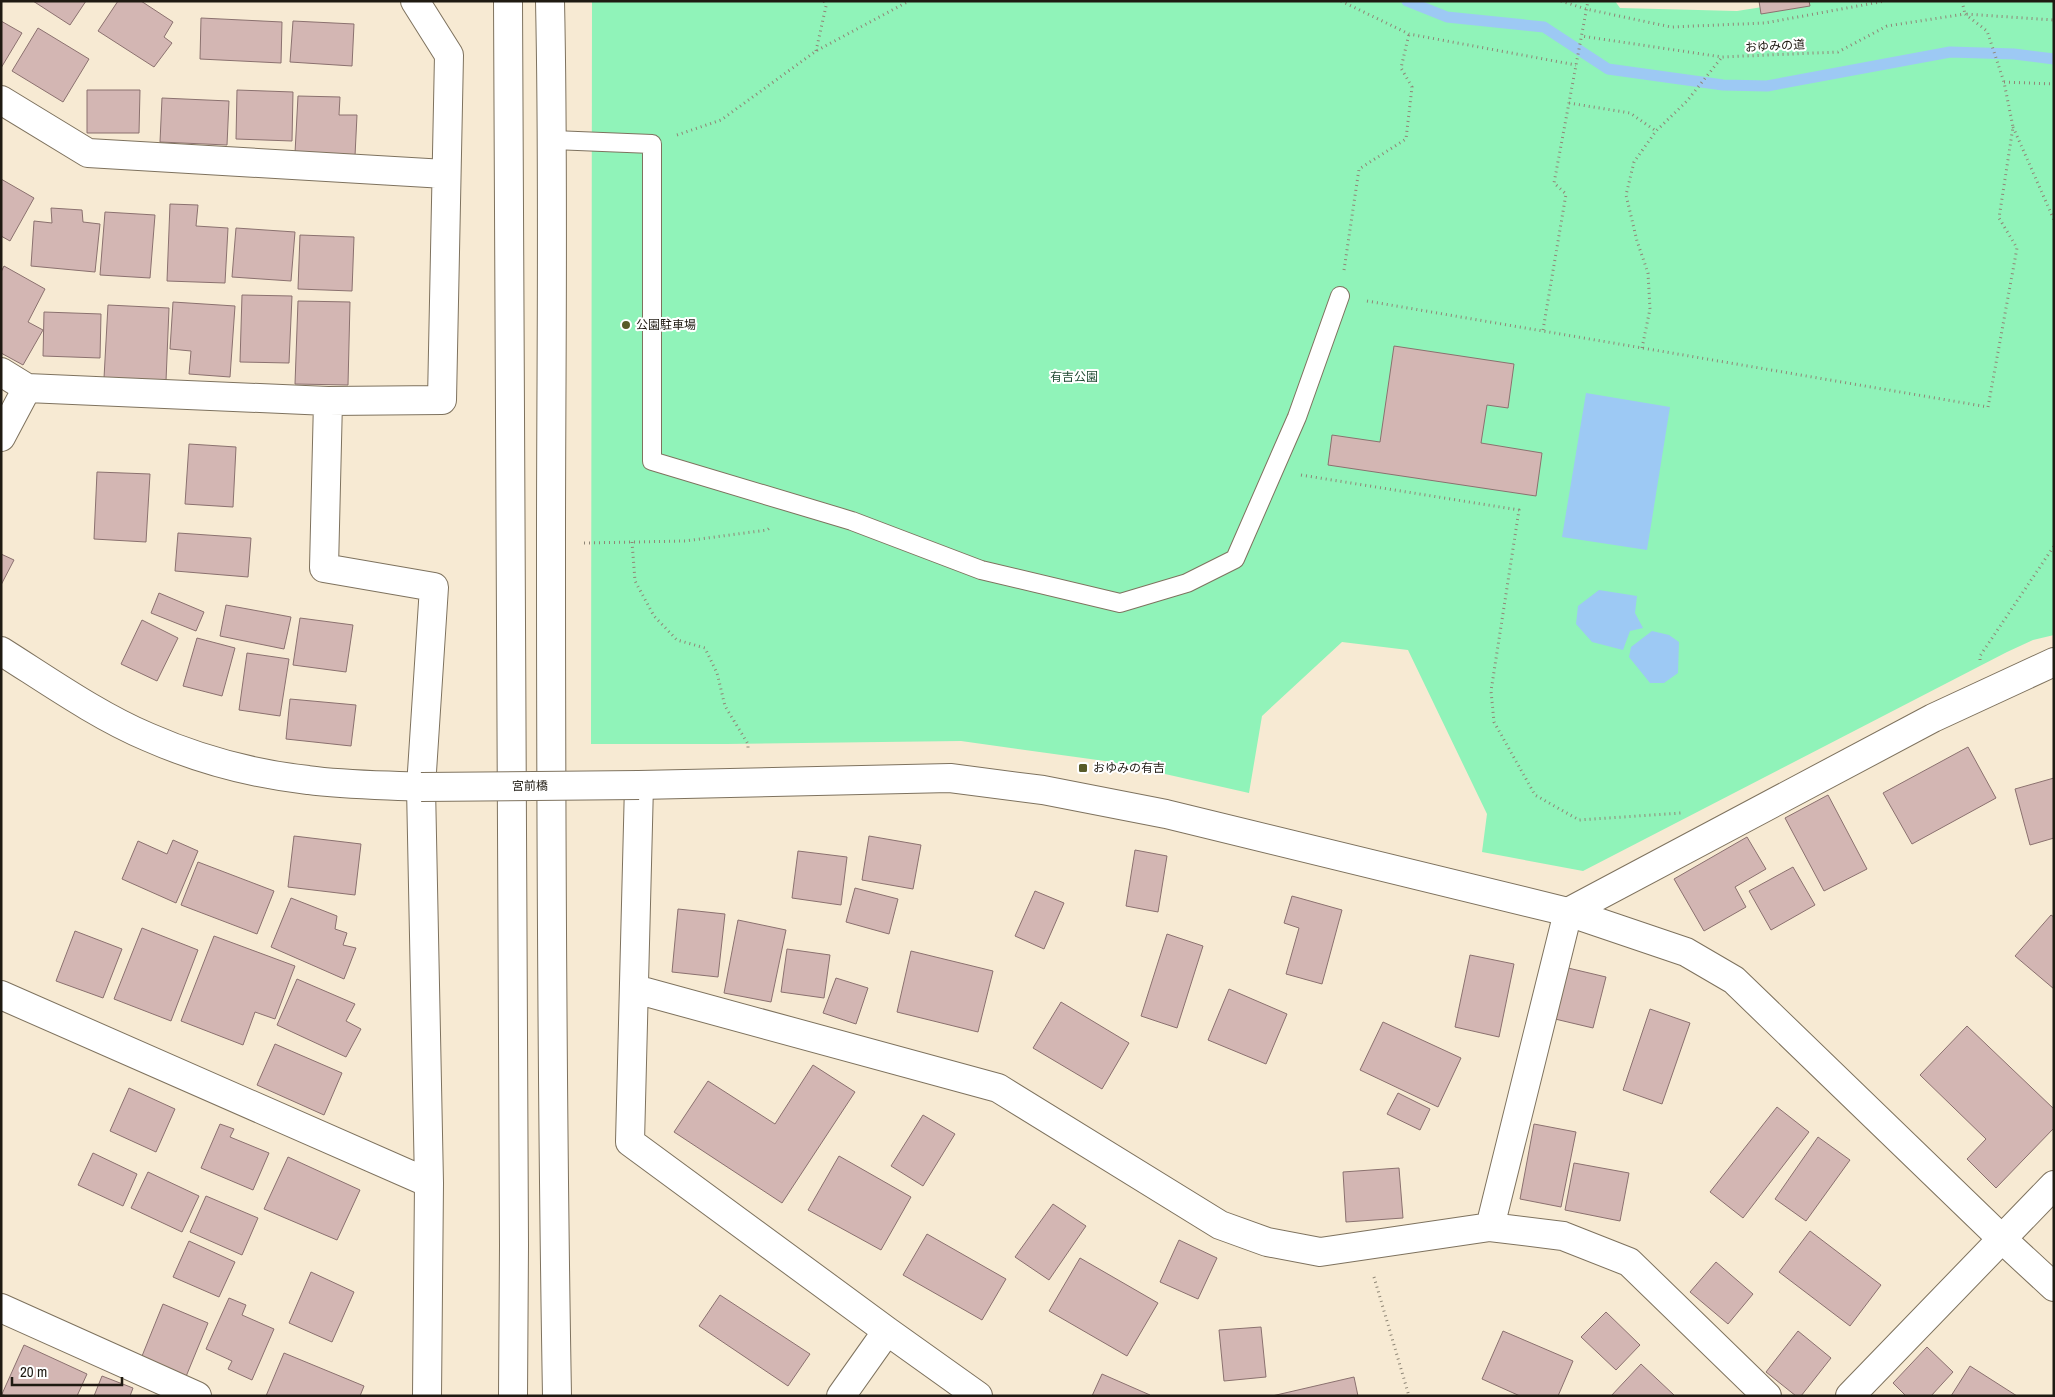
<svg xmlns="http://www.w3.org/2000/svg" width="2055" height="1397" viewBox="0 0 2055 1397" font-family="'Archivo Narrow','Noto Sans JP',sans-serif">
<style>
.green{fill:#90f3b9}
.water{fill:#9dc9f4}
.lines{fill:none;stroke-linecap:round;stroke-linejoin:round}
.stream{stroke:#9dc9f4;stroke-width:11}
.building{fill:#d3b6b3;stroke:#8b716f}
.service-casing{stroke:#7e725e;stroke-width:20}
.minor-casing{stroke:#7e725e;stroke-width:30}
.tertiary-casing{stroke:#7e725e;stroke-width:30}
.path{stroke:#8f8676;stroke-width:3;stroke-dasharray:1 4;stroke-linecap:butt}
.service{stroke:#fff;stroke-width:18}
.minor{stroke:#fff;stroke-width:28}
.tertiary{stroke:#fff;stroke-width:28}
.tertiary-bridge-casing{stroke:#7e725e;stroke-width:30;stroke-linecap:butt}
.tertiary-bridge{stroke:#fff;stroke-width:28}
.poi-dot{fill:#585b28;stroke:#fff;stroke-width:2}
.labels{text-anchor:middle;stroke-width:4;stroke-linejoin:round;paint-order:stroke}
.street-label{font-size:12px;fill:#1f1a12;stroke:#fff}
.poi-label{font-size:12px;fill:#1f1a12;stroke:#fff;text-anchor:start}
.park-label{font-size:12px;fill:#1f4932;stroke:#fff}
</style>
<rect width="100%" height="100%" fill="#f7ead3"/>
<path class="green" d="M592,1H1615L1620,8L1737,11L1801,1H2054V635L2033,640L2007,652L1583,871L1482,852L1487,814L1408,650L1342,642L1262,716L1249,793L1112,762L961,741L726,744H591Z"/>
<path class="water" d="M1586,393L1670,407L1647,550L1562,537Z
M1599,590L1637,596L1635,613L1643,628L1630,631L1623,650L1592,642L1576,624L1578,606Z
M1652,631L1669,635L1679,642L1678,673L1664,683H1650L1629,657L1631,647Z"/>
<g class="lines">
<path class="stream" d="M1407,1L1447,17L1544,27L1608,69L1723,85L1767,86L1950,52L2014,54L2054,59"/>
</g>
<path class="building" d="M33,1H86L70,25Z
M118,1H141L173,22L164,37L172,43L154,67L98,31Z
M1759,1H1809L1810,6L1761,14Z
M201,18L282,22L281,63L200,59Z
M1,21L22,33L1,68Z
M293,21L354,24L352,66L290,62Z
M38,28L89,59L63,102L12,71Z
M87,90H140L139,133H87Z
M237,90L293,92L292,141L236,139Z
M298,96L340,97L339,115H357L355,156L295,153Z
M162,98L229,101L227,145L160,142Z
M1,179L34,198L10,241L1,236Z
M170,204L198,205L196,226L228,228L225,283L167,281Z
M51,208L82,210L83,222L100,224L95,272L31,266L34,221L52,223Z
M105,212L155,215L150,278L100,275Z
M236,228L295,232L291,281L232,277Z
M300,235L354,237L352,291L298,289Z
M4,266L45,289L28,322L43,330L23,365L1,353V272Z
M242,295L292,296L289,363L240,362Z
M298,301L350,302L348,385L295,384Z
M173,302L235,306L230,377L189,374L191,351L170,349Z
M108,305L169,308L166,381L104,378Z
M44,312L101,314L100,358L43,356Z
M1394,346L1514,364L1508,408L1487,405L1481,443L1542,453L1536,496L1328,465L1332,435L1380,442Z
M189,444L236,447L233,507L185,504Z
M97,472L150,474L146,542L94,539Z
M178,533L251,538L248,577L175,571Z
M1,554L14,560L1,585Z
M159,593L204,612L196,631L151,613Z
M226,605L291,617L284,649L220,636Z
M300,618L353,625L346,672L293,665Z
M142,620L178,638L157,681L121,664Z
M197,638L235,648L222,696L183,686Z
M247,653L289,659L280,716L239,710Z
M290,699L356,705L351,746L286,739Z
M1968,747L1996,798L1912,844L1883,793Z
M2054,778V838L2030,845L2015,789Z
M1828,795L1867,869L1824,891L1785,818Z
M294,836L361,844L355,895L288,887Z
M869,836L921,845L913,889L862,880Z
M1747,837L1766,869L1735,887L1746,907L1704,931L1674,879Z
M173,840L198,851L176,903L122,879L138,841L167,854Z
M1135,850L1167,856L1158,912L1126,906Z
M798,851L847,857L841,905L792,898Z
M198,862L274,891L257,934L181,905Z
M1793,867L1815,905L1771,930L1749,891Z
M855,888L898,899L889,934L846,922Z
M1035,891L1064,903L1044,949L1015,936Z
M1292,896L1342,910L1322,984L1286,974L1299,928L1284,923Z
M291,898L337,916L335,929L347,933L343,945L356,948L344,979L271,947Z
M678,909L725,914L718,977L672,972Z
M2051,915L2054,917V989L2015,956Z
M738,920L786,930L771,1002L724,993Z
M142,928L198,950L171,1021L114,999Z
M75,931L122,949L103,998L56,981Z
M1167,934L1203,946L1177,1028L1141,1016Z
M214,936L295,966L275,1019L255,1012L243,1045L181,1021Z
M787,949L830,955L824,998L781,992Z
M911,951L993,971L978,1032L897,1012Z
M1470,955L1514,964L1499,1037L1455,1027Z
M1568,968L1606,977L1593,1028L1555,1019Z
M836,978L868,988L856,1024L823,1013Z
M297,979L355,1004L346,1021L361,1029L346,1057L277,1025Z
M1229,989L1287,1014L1266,1064L1208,1040Z
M1061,1002L1129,1043L1102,1089L1033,1048Z
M1650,1009L1690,1023L1662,1104L1623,1090Z
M1383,1022L1461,1058L1438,1107L1360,1070Z
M1967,1026L2054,1109V1128L1996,1188L1967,1159L1986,1139L1920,1075Z
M275,1044L342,1073L324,1115L257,1085Z
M813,1065L855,1092L782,1203L674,1132L708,1081L775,1124Z
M129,1088L175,1109L156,1152L110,1131Z
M1398,1093L1430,1109L1420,1130L1387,1114Z
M1777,1107L1809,1132L1743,1218L1710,1192Z
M923,1115L955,1134L923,1186L891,1166Z
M220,1124L234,1129L230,1137L269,1153L253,1190L201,1168Z
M1534,1124L1576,1132L1561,1207L1520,1199Z
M1818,1137L1850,1160L1806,1221L1775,1199Z
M93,1153L137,1174L123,1206L78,1185Z
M839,1156L911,1197L881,1250L808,1210Z
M288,1157L360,1190L337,1240L264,1209Z
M1574,1163L1629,1173L1620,1221L1565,1210Z
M1399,1168L1403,1218L1346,1222L1343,1172Z
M148,1172L199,1196L182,1232L131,1208Z
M206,1196L258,1218L242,1255L190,1232Z
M1053,1204L1086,1226L1049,1280L1015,1257Z
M1810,1231L1881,1285L1850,1326L1779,1272Z
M927,1234L1006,1279L982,1320L903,1275Z
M1179,1240L1217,1258L1198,1299L1160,1282Z
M189,1241L235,1262L219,1297L173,1277Z
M1080,1258L1158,1303L1127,1356L1049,1311Z
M1716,1262L1753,1294L1728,1324L1690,1292Z
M311,1272L354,1292L332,1342L289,1323Z
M720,1295L810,1354L788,1386L699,1326Z
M229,1298L246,1305L242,1315L274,1329L252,1380L228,1369L232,1361L206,1349Z
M163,1304L208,1323L185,1379L140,1361Z
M1606,1312L1640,1345L1616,1370L1581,1337Z
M1261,1327L1266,1377L1224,1381L1219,1330Z
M1503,1331L1573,1361L1558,1396H1520L1482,1379Z
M1798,1331L1831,1358L1801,1396H1796L1766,1372Z
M24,1345L87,1374L77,1396H6L2,1394Z
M1927,1347L1953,1372L1931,1396H1906L1893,1383Z
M284,1353L364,1386L360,1396H266Z
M1641,1364L1674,1395L1673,1396H1611Z
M1970,1366L2017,1396H1951Z
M1102,1374L1150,1395V1396H1092Z
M102,1376L133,1388L130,1396H94Z
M1354,1377L1358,1396H1272Z"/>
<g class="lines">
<g class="service-casing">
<path id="service" d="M553,140L652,144V461L852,521L981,570L1120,603L1187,583L1235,559L1297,417L1340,296"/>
</g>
<g class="minor-casing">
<path id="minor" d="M1,100L88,153L445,174
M1,372L27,388L328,401L442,400L449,55L415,1
M328,401L324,568L434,587L421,787L429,1183L427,1396
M1,437L27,388
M639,785L630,1142L887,1331L978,1396
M635,989L998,1088L1220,1225L1267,1242L1320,1252L1490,1227L1563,1236L1629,1262L1767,1396
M1,995L429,1183
M1490,1227L1568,912L1933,718L2054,662
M1,1308L197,1396
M841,1396L887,1331
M1850,1396L2054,1185"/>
</g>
<g class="tertiary-casing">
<path id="tertiary" d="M508,1L514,1245L513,1396
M550,1C554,181 551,361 551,541C551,826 552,1111 557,1396
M1,651C47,680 98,716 148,737C198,759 254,774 308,780C345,785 384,785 421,787
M639,785L950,778L1043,790L1166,814L1568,912L1686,952L1734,980L2001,1238L2054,1287"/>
</g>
<path class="path" d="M1341,1L1409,34L1576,65
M1561,1L1586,9L1671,27L1765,23L1885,1
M1962,1L1965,14L2054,20
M816,51L826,6L824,1
M2004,82L2054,84
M1569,103L1630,113L1656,131
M2013,127L2054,220
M677,135L721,120L816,51L909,1
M1344,270L1359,169L1406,139L1412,87L1401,68L1409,34
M1367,301L1988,407L2017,248L1999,218L2013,127L2004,82L1987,31L1965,14L1887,26L1838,52L1722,57L1581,36
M1543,330L1566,194L1554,183L1588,1
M1642,348L1650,309L1648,273L1637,241L1626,195L1634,162L1656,131L1687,101L1722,57
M1301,475L1519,510L1491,691L1494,722L1535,795L1579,820L1681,813
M632,542L635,581L654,616L677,640L705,648L717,673L725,706L748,744V751
M584,543L685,541L767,530L771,527
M1980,660V656L2054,546
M1374,1277L1409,1396"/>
<use href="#service" class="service"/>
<use href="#minor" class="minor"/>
<use href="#tertiary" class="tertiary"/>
<g class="tertiary-bridge-casing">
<path id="tertiary-bridge" d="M421,787L639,785"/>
</g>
<use href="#tertiary-bridge" class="tertiary-bridge"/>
</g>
<g class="poi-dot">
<circle cx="626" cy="325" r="5"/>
<rect x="1078" y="763" width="10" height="10" rx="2.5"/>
</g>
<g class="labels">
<g class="street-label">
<text transform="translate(1775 46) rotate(-3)" y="4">おゆみの道</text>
<text transform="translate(530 786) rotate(-1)" y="4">宮前橋</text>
</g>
<g class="poi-label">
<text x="636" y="329">公園駐車場</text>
<text x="1093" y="772">おゆみの有吉</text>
</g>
<g class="park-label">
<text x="1074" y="381">有吉公園</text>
</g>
</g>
<rect width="2055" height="1397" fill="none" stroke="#1f1a12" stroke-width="5"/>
<path d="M12 1377v8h110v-8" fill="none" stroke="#1f1a12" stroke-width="2.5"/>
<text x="20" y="1377" font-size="15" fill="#1f1a12" stroke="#ffffff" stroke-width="4" paint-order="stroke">20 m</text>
</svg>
